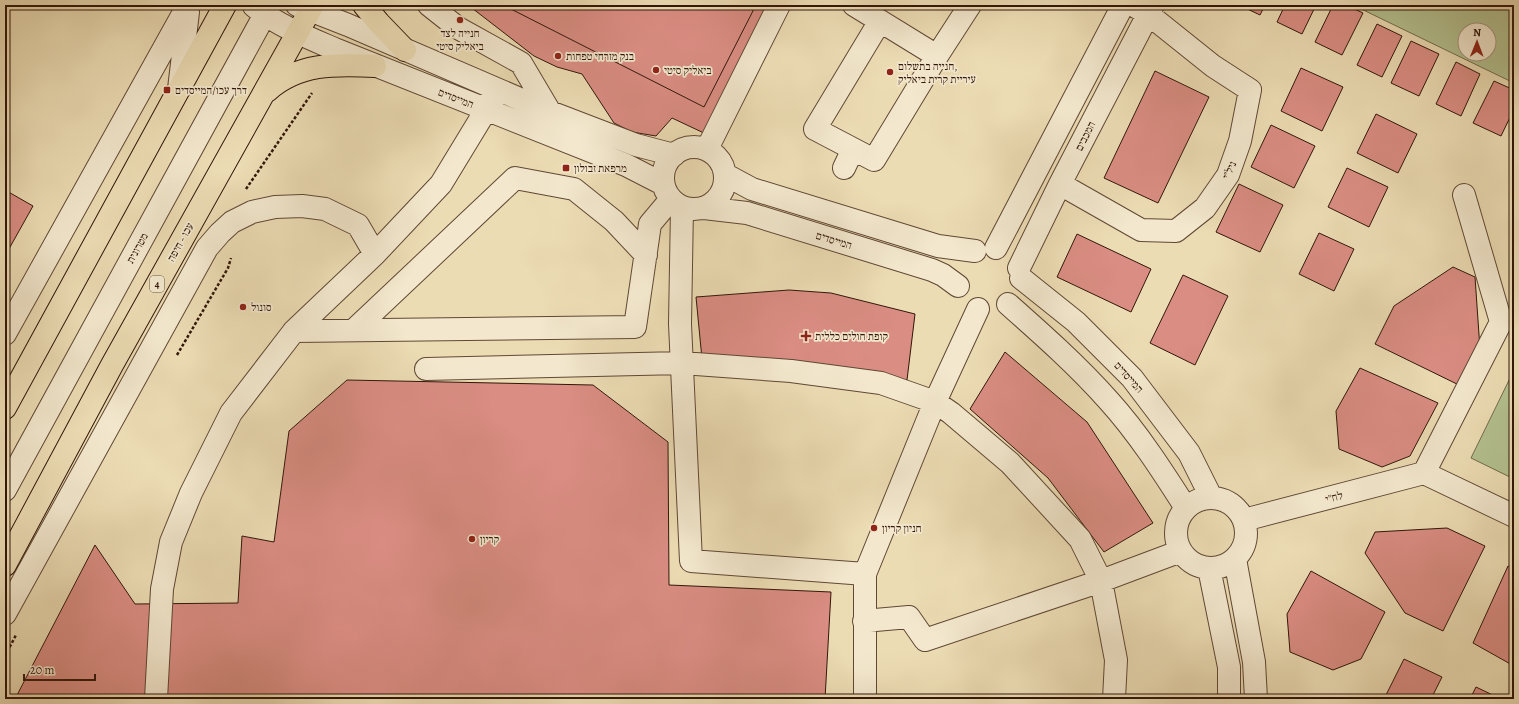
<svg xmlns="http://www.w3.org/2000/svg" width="1519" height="704" viewBox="0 0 1519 704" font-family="Alegreya,'Frank Ruhl Libre',serif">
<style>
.green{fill:#b4c190;stroke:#726c4c;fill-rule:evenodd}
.building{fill:#da8d83;stroke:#311609}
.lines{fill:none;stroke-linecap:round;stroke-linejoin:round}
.minor-casing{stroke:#604834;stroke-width:24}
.highway-casing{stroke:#311609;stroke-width:24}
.path{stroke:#311609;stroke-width:2.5;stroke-dasharray:3 2;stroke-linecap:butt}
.minor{stroke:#f3e8ce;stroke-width:22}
.highway{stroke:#ecdcb4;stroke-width:22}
.poi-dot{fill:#8f2418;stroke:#f3e8ce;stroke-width:1.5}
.labels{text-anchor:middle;stroke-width:3.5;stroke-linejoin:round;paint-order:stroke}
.shield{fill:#f3e8ce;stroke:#6b5544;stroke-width:1}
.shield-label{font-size:10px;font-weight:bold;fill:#311609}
.poi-label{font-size:11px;fill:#311609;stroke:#f3e8ce;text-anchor:start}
.street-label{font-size:11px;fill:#311609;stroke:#f3e8ce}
</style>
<rect width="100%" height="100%" fill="#ecdcb4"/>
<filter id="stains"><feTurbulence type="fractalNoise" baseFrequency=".005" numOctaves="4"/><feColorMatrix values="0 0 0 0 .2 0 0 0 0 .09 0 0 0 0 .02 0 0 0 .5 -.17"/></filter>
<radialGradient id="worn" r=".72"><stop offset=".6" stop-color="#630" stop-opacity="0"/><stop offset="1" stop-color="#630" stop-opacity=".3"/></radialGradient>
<path class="green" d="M1353,5H1514V83ZM1465,30H1489V54H1465Z
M1514,370V479L1471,458Z"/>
<path class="building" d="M468,5H765L761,36L706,134L672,118L656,136L632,132L614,123L582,74L557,67L534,56Z
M503,5H756L704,107Z
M1239,5H1265L1260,15Z
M1285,5H1316L1302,34L1277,22Z
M1333,5H1346L1363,13L1342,55L1315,42Z
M1377,24L1402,36L1382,77L1357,65Z
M1411,41L1439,54L1419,96L1391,83Z
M1456,62L1480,74L1461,116L1436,104Z
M1301,68L1343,87L1322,131L1281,111Z
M1155,71L1209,97L1158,203L1104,178Z
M1494,81L1514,90V109L1501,136L1473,123Z
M1376,114L1417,134L1398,173L1357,153Z
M1271,125L1315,146L1294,188L1251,167Z
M1347,168L1388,187L1369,227L1328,207Z
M1239,184L1283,205L1260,252L1216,232Z
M5,190L33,206L5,256Z
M1319,233L1354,249L1334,291L1299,274Z
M1077,234L1151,269L1131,312L1057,277Z
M1453,267L1475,277L1480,349L1461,386L1375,344L1394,306Z
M1183,275L1228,296L1195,365L1150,343Z
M789,290L831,293L915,314L907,380L807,363L702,359L696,297Z
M1005,352L1087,422L1153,523L1104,552L1048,478L970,409Z
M1360,368L1438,403L1410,456L1382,467L1339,449L1336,411Z
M347,380L593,385L668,442L669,585L831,592L825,699H15L95,545L135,604L238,603L242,536L274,542L289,431Z
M1447,528L1485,546L1443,631L1405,613L1365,553L1375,532Z
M1508,566L1514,569V666L1473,643Z
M1311,571L1385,612L1361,659L1333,670L1290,652L1287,614Z
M1404,659L1442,677L1431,699H1384Z
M1476,687L1501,699H1470Z"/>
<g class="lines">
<g class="minor-casing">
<path id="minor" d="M297,5L348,25L550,112L636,145L674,155
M429,5L458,28L521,63L550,112
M854,5L937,56L970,5
M254,6C278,26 309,38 337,50L626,165L663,184
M880,21L815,129L874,160L937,56
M179,89L188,12
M663 178a31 31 0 1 1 62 0a31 31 0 1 1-62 0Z
M707,149L779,5
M844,168L853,149
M726,175L752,189L938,246L975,251
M1060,184L1141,230L1176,231L1205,208L1228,175L1240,141L1250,90L1213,66L1148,14L1133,5
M1464,195L1501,322L1424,473L1514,516
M682,207L680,324L691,561L865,574V699
M704,208L747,213L932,270L943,275L958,286
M996,248L1123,5
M1019,268L1060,184L1153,5
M1021,278L1076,322L1132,378L1189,453L1211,497
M1008,304C1043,335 1078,366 1109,401C1138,433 1163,472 1186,508
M354,330L515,178L574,189L614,221L646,255
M294,331L635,327L650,224L671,199
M5,334L188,5
M426,369L682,363L791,371L881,383L935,402L951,413L1010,463L1080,539L1101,581L1181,551
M5,490L270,5
M1176 533a35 35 0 1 1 70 0a35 35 0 1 1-70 0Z
M1244,520L1424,473
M1235,559L1254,662L1256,699
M1209,568L1229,667V699
M865,574L935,402L978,309
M5,614L207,248L220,233L232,222L252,212L275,207L302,206L325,209L358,225L375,254
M864,621L909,617L925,640L1101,581L1116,660L1114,699
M156,699L162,589L171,542L191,493L231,413L294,331L375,254L441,184L486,110L496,89"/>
</g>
<g class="highway-casing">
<path id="highway" d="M364,5L379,23L405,50
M267,91C298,63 335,64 375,66
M5,408L225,5
M5,565L112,365L313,5"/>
</g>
<path class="path" d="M246,189L312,93
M177,355L228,268L231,258
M5,656L16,635"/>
<use href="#minor" class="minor"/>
<use href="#highway" class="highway"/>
</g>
<g class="poi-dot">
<circle cx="460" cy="20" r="4"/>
<circle cx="558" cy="56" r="4"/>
<circle cx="656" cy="70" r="4"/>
<circle cx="890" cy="72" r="4"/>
<rect x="163" y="86" width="8" height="8" rx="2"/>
<rect x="562" y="164" width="8" height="8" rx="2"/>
<circle cx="243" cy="307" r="4"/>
<path d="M804 330h4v4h4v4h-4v4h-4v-4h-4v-4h4z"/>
<circle cx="874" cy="528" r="4"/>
<circle cx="472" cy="539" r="4"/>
</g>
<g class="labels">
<rect class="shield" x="150" y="276" width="14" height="16" rx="3"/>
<g class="shield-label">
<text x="157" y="288">4</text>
</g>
<g class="poi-label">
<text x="460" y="37" text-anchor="middle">חנייה לצד<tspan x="460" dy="13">ביאליק סיטי</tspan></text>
<text x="566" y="60">בנק מזרחי טפחות</text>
<text x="898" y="70">חנייה בתשלום,<tspan x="898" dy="13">עיריית קרית ביאליק</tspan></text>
<text x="664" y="74">ביאליק סיטי</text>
<text x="175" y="94">דרך עכו/המייסדים</text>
<text x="574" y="172">מרפאת זבולון</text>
<text x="251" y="311">סונול</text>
<text x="815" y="340">קופת חולים כללית</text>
<text x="882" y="532">חניון קריון</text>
<text x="480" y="543">קריון</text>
</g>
<g class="street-label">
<text transform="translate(456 98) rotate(21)" y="4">המייסדים</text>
<text transform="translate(1085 136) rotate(-63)" y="4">המכבים</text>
<text transform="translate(1229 170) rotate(-65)" y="4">ניל"י</text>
<text transform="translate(834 240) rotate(17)" y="4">המייסדים</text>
<text transform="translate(180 242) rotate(-61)" y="4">עכו - חיפה</text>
<text transform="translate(137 248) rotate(-61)" y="4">מטרונית</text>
<text transform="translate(1129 377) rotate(48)" y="4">המייסדים</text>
<text transform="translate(1334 497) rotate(-15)" y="4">לח"י</text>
</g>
</g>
<rect width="1519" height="704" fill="none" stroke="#ecdcb4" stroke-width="20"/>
<rect x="6" y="6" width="1507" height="692" fill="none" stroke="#311609" stroke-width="2"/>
<rect x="10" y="10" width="1499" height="684" fill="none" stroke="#311609"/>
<g transform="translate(1477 42) rotate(1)"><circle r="19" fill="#f3e8ce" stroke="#a5947f"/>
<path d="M0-3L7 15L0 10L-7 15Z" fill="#8f2418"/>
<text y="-6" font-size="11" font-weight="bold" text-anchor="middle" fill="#311609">N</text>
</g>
<path d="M24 674v6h71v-6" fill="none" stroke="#311609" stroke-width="2"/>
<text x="30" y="674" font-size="12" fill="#311609" stroke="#f3e8ce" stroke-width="3" paint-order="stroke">20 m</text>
<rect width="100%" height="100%" filter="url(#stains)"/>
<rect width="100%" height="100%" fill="url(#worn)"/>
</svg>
